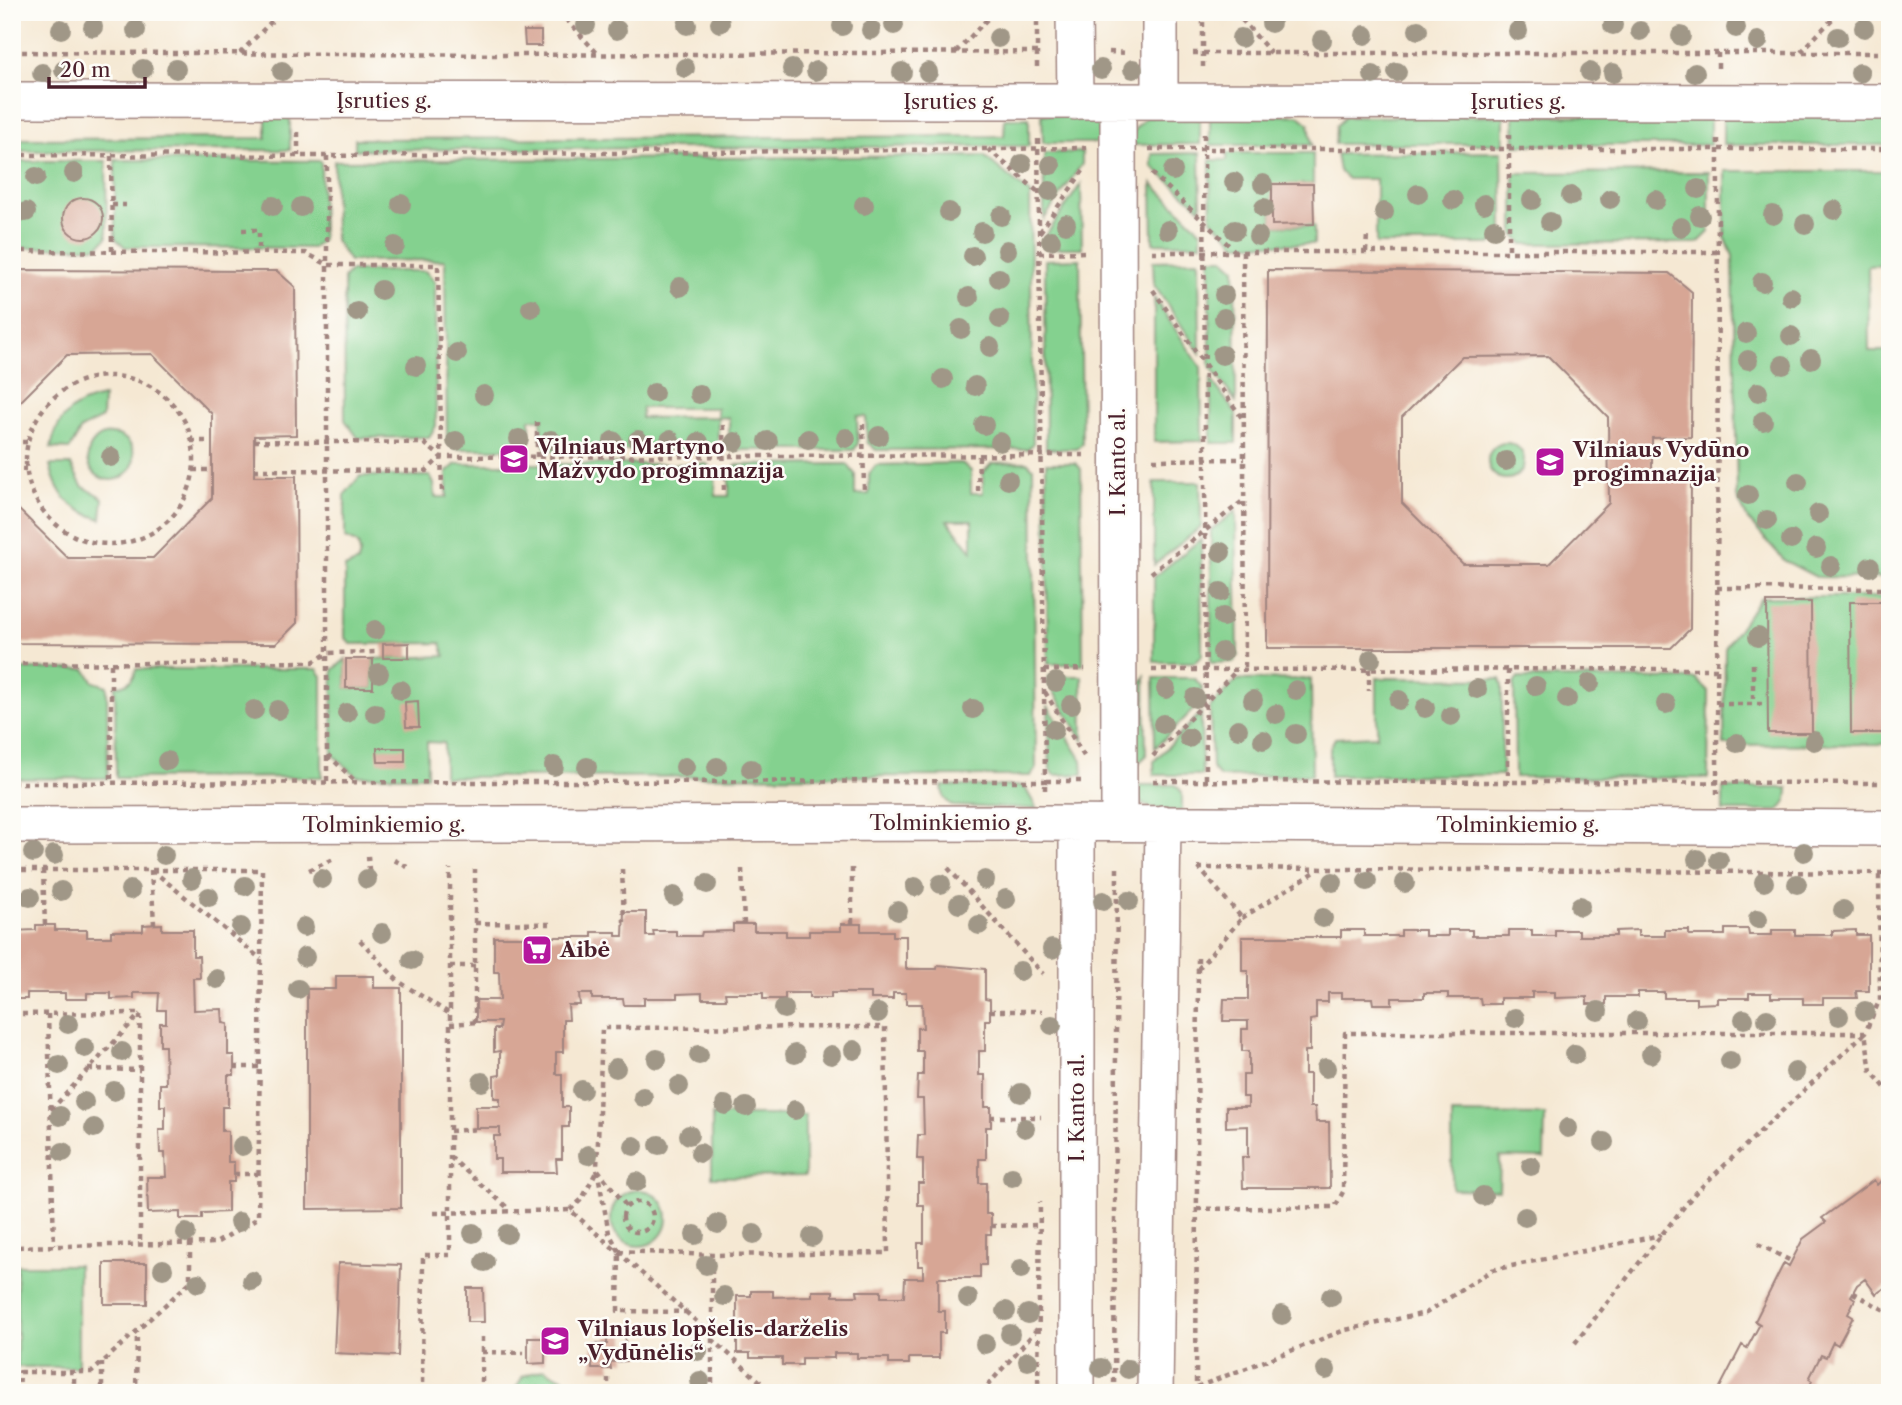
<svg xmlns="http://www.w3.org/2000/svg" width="1902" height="1405" viewBox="0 0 1902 1405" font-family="'Libre Caslon Text',serif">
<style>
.green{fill:#84d18f;stroke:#67785d;stroke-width:2;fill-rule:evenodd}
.building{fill:#d7a695;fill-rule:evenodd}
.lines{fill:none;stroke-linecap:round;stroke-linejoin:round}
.minor-casing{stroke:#a0847f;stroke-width:38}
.path{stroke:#a0847f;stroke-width:4.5;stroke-dasharray:5 5;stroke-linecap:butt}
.minor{stroke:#fff;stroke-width:35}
.tree{fill:#a09787}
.labels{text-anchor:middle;stroke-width:5;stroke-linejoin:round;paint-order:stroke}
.street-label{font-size:21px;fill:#4a1f2b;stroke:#fdfcf7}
.poi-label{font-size:21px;font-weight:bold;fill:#4a1f2b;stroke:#fdfcf7;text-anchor:start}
</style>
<rect width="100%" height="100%" fill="#fdfcf7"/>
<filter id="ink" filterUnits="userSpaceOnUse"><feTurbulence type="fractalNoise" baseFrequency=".0143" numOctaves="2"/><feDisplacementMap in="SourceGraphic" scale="14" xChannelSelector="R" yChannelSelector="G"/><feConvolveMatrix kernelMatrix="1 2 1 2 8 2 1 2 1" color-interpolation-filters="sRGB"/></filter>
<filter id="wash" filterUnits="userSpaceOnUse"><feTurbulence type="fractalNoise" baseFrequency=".00686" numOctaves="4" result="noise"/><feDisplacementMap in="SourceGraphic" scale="28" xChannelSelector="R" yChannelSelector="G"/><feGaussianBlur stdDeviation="1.57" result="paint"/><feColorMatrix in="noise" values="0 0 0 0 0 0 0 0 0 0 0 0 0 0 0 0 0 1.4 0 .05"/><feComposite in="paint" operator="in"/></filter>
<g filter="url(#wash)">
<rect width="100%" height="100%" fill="#f5e8d3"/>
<path class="green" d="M1042,114L1089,117L1099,126L1101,143H1043Z
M1298,115L1309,124L1312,145H1210V116Z
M1710,115V145H1515L1514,116Z
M266,116H290V150L12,151V139L266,138Z
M1200,116V144L1132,145L1134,130L1146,117Z
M1504,116V144H1335L1336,126L1345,117Z
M1723,116H1890V145H1723Z
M1029,118V146L355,150V139L1004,136L1005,119Z
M1082,152V164L1044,219V153Z
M1502,152L1503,231L1491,244H1376V179H1348L1339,171L1336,154Z
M1200,153L1201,209L1152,166V154Z
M1227,153H1313V184L1272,185V225L1314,226V244H1237L1211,219L1210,160H1227Z
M984,156L1030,194L1033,444L1028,449L876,450L867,442L866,417L857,416L858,444L854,450H736L729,442V418L718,417V445L711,450H547L542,441L541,419H530V440L526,449H456L447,438L445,260L349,261L335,240L334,161ZM717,408V417L641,418L642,408Z
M115,160L321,161L322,240L313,248L125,247L115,238Z
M12,161H106L107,237L98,247L12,248Z
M1725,171H1890V265L1868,266L1869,351H1890V578L1816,577L1785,561L1748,520L1737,497L1733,256L1725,237Z
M1709,172V232L1698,243L1523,244L1514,234V173Z
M1152,183L1201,231V244L1153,243Z
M1081,184L1082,248H1044V238Z
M1210,258H1224L1235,268L1236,402L1210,366Z
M1080,259L1082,444L1076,449H1046L1045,260Z
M1199,260L1200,353L1154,285L1153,261Z
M350,271H425L435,281L436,426L429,437L358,438L345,420L344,278Z
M1154,298L1201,367L1202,441L1154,442Z
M1211,379L1236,414V443H1211Z
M103,397L102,418L81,429L70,449L51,448C56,418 73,402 103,397Z
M88 457a23 23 0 1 1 46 0a23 23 0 1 1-46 0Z
M1488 461a18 18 0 1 1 36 0a18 18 0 1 1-36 0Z
M1027,462L1033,468L1036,769L1030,776L444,777V743L427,742V776H357L332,754L333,670L346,659V688H373V659L445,656L441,643L351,644L345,637V568L358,562L360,553L358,544L345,538V494L360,476H430L434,484L435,497H447V472L456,464H707L715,475L716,496H729V472L736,465L847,464L855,474V495L869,494V474L876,465L962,463L971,471V493H983V473L992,463ZM947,520H972V551Z
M1046,463H1076L1081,469L1083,664H1048Z
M50,465H71L82,486L103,498L101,519C71,510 57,496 50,465Z
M1154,482H1200L1201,527L1154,565Z
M1236,511L1238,656L1234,662L1211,663V530Z
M1201,539L1202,655L1195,662H1154V577Z
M1761,597H1890V744L1724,745L1725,648Z
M12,669H85L94,682L107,686L108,778L12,779Z
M136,669H317L322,676V777L116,778L115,686C126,686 135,680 136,669Z
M1049,676H1082L1083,740L1049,684Z
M1145,676L1146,756L1133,768L1131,697Z
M1154,678H1194L1202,687L1201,702L1155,748Z
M1377,678L1500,679L1502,686V775L1330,776V748L1335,738L1377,736Z
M1518,678L1696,679L1709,692L1708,778L1515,777L1514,684Z
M1311,679L1312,775L1220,777L1212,768L1210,707L1237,680Z
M1048,706L1082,760L1083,774L1055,775L1050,770Z
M1201,713L1202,775H1154V761Z
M1131,785H1176L1182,792V811C1158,809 1139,812 1131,785Z
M942,786H1024L1037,809L952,806L944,798Z
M1723,788H1788C1788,798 1787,805 1777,811H1723Z
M1452,1114L1545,1115L1544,1158L1500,1157L1499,1190L1452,1189Z
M712,1115H805V1176L712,1177Z
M611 1218a28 28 0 1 1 56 0a28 28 0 1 1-56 0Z
M17,1265H78V1367H17Z
M544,1369L564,1379L570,1393H513L523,1376Z"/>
<g id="blocks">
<path class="building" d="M524,31H541V46H525Z
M1272,184H1313L1314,224L1272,225Z
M63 218a20 20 0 1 1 40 0a20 20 0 1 1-40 0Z
M12,270L277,271L295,287L296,435L254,436V476H296L297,623L276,644L12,643V503L68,558H153L212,498V414L152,354L67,355L12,410Z
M1268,270L1669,273L1692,292L1691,437L1652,438V478H1691L1690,629L1671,648H1267ZM1548,356L1608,417L1609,503L1549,564H1463L1402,503V417L1462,357Z
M1767,602H1811L1812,733H1768Z
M1850,602H1890V733H1851Z
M409,643V658H383V644Z
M346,659H373V688H346Z
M418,701L419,727H406L405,702Z
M377,748H405V762H378Z
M624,912H646V936H654L653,931H676V936H701L702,932L733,931V924H754V931H786V936H809V931H841V924H861V931H893V936H906V969H937L938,965L985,969V999L990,1000V1020H985V1051H979V1075H985V1107H991V1127H986V1159H979V1183H986V1214H991V1234H986V1265H980V1278H938V1311H945V1333H939V1358H909V1364H889V1358H857V1353H834V1358H802V1365H782V1358H750V1353H737V1296H751V1291H773V1297L812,1296V1291H833V1296H858L857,1291H881V1297H904L905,1278H923V1266H918V1243H924V1205H918V1183H923V1159H917L918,1135H924L923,1099H917L918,1075H923V1051H917V1028H923L922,1004H906V993H893V999H871V993H831V998H809V993H785V999H763V993H725L726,999H702V993L677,994V998H644V1005H624L623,999H592V994H579L580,1005H568L569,1020H563V1052H556V1074H562V1107H569V1127H562V1159H556L557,1172H500V1159H494V1136H500V1128H476V1106H500V1098H494V1076L500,1075V1051L494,1052V1029H499L500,1022H476V1000H500L499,972H494V937H592V932H616V936H623Z
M162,924V930H193V956H199L200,978H193L194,1010L222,1009L223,1023L228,1024V1055H234V1075H228V1107H222V1131H228V1162H234V1182H228V1212L202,1213V1219H180V1212L148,1213L147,1177H166L165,1153H160L159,1130H165V1106H160V1084H166L165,1046H160V1023H166V1010H158L159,993H134V998L111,999V993H87V999H65V993H27V999H12V931L36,930V925H55V930H87V937H111V931H143V925Z
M1725,929H1748L1749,935H1772V930H1795V935H1832V931L1856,930V935H1869V991H1856L1857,998H1823V1004H1803V998H1771V993H1749V998H1717V1003L1696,1004V998H1664V992H1638V997H1606V1004H1587V997L1555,998V992H1532V998H1500V1004H1481L1480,998H1448V993H1424V998H1392V1004H1373L1372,998H1341V993H1328V1002H1316V1019L1310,1020V1051H1305V1074H1310V1107H1315L1316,1122H1329L1330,1188H1243L1242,1157H1248V1126L1226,1127V1107H1248V1097H1243V1075H1249V1051H1242V1029H1248V1021H1223L1224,999H1248V971H1242V937H1341V930H1364V936H1401V930H1425V936H1448V930H1472V936H1509V930H1532V936H1555V930H1579V936H1616V931L1638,930V936H1665V930H1689V935H1725Z
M336,976H374V988H401V1208L307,1209V989H336Z
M1890,1172V1284L1876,1294L1865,1279L1857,1285L1851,1296L1855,1299L1848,1314L1853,1317L1838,1345L1833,1342L1826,1357L1821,1355L1809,1379L1812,1381L1807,1393H1717L1742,1345L1747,1348L1760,1324L1755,1321L1784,1263L1789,1266L1803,1239L1826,1222L1822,1218L1874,1180L1877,1185Z
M104,1263H147V1304H104Z
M338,1263L401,1265L398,1356L334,1353Z
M467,1288H483L484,1322H467Z
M607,1335H625L626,1361L610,1362L611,1369H592V1344H607Z
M528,1338H545V1363L528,1364Z"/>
</g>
</g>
<g filter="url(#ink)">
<use href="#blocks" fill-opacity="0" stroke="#a0847f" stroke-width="2"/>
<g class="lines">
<g class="minor-casing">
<path id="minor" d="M1074,12L1075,102
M12,100L1890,102
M1118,101L1119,823
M1160,101V12
M1077,823V1393
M12,825L1045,823L1890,828
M1155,1393L1163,823"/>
</g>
<path class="path" d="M559,12L598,54
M1037,12V70
M1203,12V70
M1235,12L1271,53
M12,52L511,55L1040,52
M956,52L994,12
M1109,52L1128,53
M1801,52L1839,12
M240,53L281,12
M1193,53H1890
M1718,53V70
M1886,53V12
M298,132V156
M1204,134L1206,781
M1509,134V252
M988,149L1037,191
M1149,149H1890
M12,155L327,156L1086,148
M111,156L112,251
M327,156V781
M1152,173L1236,252
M112,205H126
M242,230H259V253
M1040,232L1083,171
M12,251L306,253L328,265H438L442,496
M1152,252H1718
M1243,252L1245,670
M1366,252L1367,234
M1039,253L1086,252
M1153,290L1244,421
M26 460a84 84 0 1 1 168 0a84 84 0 1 1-168 0Z
M537,422V457
M863,424L864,494
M723,425L724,495
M191,441H212
M254,441L424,443L441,457L1085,455
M12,442H28
M1153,460L1244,459
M12,469H26
M193,470H212
M254,470L426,471L441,457
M978,491L979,456
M1151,573L1244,500
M1717,588L1890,589
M12,664L313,662L328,653L379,652
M111,664V782
M1753,664V704
M1369,669V691
M1044,670L1085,669
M1152,670L1718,669
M1508,670V782
M1045,692L1084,756
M1717,704H1762
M328,755L354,780
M1153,756L1237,670
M1153,781L1890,783
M12,783L1045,781L1038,135
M1045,790V781H1086
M1717,794L1718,134
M368,856L369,870
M394,860L411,869
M852,868V924
M948,868L1043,974
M1198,868L1890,873
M622,869L624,922
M742,869L744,925
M12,870H262L258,1218L216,1243L12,1247
M43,870L45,925
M151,870L154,924
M152,870L261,959
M309,870L334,859
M1242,918L1318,870
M475,923L554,924
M360,940L398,981L450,1014
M450,966H475
M1198,969L1242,918L1199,868
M990,1011H1042
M12,1014L140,1013V1243
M48,1014L54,1245
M475,1023V869
M450,1024L479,1022
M234,1067H260
M88,1069L140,1070
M51,1110L140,1014
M990,1117H1041
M450,1131L480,1129
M450,1157L509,1209
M598,1170L627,1207
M234,1174H258
M623 1217a15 15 0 1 1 30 0a15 15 0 1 1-30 0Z
M1197,1209L1335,1207L1343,1192L1345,1033H1865L1880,999L1879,873
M570,1210L582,1199L596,1172
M434,1213L570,1210L712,1335
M991,1226L1040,1225
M1758,1244L1791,1261
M619,1251L712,1255L888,1253L885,1027L602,1028L597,1169L609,1233L619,1251L618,1311L687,1312
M1853,1293L1890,1313
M482,1337V1393
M712,1339L773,1393
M1575,1343L1695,1193L1865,1033L1871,1071L1889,1092
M12,1344L17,1347L12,1351
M482,1352L524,1353
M102,1362V1393
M1197,1387L1345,1330L1426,1313L1492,1270L1661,1235
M19,1393L20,1372H92L190,1282V1244
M74,1393V1372
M136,1393L137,1331
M422,1393L423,1255H450V869
M608,1393V1377
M712,1393V1255
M981,1393L1038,1328
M1038,1393L1040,1202
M1114,1393L1117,868
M1196,1393L1198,956"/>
<use href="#minor" class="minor"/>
</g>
<g class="tree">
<circle cx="720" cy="23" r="10"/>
<circle cx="1271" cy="23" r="10"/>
<circle cx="586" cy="25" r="10"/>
<circle cx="687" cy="25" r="10"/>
<circle cx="894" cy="25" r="10"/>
<circle cx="1613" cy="25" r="10"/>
<circle cx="842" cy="26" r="10"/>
<circle cx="93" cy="27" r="10"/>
<circle cx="1736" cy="28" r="10"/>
<circle cx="1864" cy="28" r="10"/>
<circle cx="61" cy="29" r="10"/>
<circle cx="136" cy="30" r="10"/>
<circle cx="617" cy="30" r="10"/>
<circle cx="871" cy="30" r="10"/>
<circle cx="1418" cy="30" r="10"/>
<circle cx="1518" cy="31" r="10"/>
<circle cx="1640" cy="31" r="10"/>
<circle cx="1365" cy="35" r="10"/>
<circle cx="1681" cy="36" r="10"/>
<circle cx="1838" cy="37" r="10"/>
<circle cx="998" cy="38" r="10"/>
<circle cx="1241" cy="38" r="10"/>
<circle cx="1322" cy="40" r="10"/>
<circle cx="1758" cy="41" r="10"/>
<circle cx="685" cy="68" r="10"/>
<circle cx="143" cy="69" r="10"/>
<circle cx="176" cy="69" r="10"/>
<circle cx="792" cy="69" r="10"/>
<circle cx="1101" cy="69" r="10"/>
<circle cx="1133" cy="69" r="10"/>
<circle cx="64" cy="70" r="10"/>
<circle cx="282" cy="71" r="10"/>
<circle cx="816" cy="71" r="10"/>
<circle cx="902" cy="72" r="10"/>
<circle cx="928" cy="72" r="10"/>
<circle cx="1397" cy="72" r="10"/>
<circle cx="1590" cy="72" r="10"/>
<circle cx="42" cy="73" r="10"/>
<circle cx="1613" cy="73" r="10"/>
<circle cx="1695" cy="73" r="10"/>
<circle cx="1860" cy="73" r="10"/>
<circle cx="1373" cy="75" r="10"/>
<circle cx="1022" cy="164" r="10"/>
<circle cx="1051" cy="165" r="10"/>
<circle cx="1173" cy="171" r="10"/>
<circle cx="74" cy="173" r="10"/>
<circle cx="36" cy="177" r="10"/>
<circle cx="1234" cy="182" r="10"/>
<circle cx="1263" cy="184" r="10"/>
<circle cx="1698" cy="189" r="10"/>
<circle cx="1050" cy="191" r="10"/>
<circle cx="1418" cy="194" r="10"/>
<circle cx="1571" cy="196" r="10"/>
<circle cx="1610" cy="199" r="10"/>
<circle cx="1453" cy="200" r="10"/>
<circle cx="1532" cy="200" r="10"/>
<circle cx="1656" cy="200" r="10"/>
<circle cx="401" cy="204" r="10"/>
<circle cx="1484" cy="204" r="10"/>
<circle cx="864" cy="205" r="10"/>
<circle cx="273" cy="206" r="10"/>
<circle cx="301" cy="207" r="10"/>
<circle cx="1264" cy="208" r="10"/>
<circle cx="1834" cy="210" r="10"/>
<circle cx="26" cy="212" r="10"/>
<circle cx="949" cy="212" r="10"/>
<circle cx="1384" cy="212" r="10"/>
<circle cx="1773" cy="215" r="10"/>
<circle cx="1001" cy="216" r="10"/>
<circle cx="1700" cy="216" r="10"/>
<circle cx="1550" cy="222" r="10"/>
<circle cx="1066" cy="224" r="10"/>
<circle cx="1805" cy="224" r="10"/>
<circle cx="1681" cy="227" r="10"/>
<circle cx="1494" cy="229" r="10"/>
<circle cx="1168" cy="230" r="10"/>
<circle cx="1235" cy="230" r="10"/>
<circle cx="982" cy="232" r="10"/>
<circle cx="1258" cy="236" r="10"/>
<circle cx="1051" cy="240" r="10"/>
<circle cx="395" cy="246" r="10"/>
<circle cx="1007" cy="250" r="10"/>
<circle cx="973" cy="256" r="10"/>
<circle cx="999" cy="278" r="10"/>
<circle cx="1762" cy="282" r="10"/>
<circle cx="680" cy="287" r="10"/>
<circle cx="381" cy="290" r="10"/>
<circle cx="1224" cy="295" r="10"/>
<circle cx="969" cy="297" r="10"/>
<circle cx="1791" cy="297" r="10"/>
<circle cx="531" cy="308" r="10"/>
<circle cx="357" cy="312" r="10"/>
<circle cx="1224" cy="318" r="10"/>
<circle cx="1000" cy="319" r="10"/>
<circle cx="961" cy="329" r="10"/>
<circle cx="1746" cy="333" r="10"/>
<circle cx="1791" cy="336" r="10"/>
<circle cx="990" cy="347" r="10"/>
<circle cx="457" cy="353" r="10"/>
<circle cx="1222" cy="355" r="10"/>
<circle cx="1811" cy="359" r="10"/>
<circle cx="1748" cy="360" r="10"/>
<circle cx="1783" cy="365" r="10"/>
<circle cx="416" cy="366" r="10"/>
<circle cx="943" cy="379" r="10"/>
<circle cx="975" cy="386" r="10"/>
<circle cx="1758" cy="392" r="10"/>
<circle cx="654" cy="393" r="10"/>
<circle cx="699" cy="394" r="10"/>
<circle cx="484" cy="395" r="10"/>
<circle cx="1763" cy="421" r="10"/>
<circle cx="984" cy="425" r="10"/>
<circle cx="879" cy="436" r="10"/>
<circle cx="846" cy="438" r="10"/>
<circle cx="519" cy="439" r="10"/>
<circle cx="808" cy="439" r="10"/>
<circle cx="551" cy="440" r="10"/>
<circle cx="638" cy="440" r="10"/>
<circle cx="670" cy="440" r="10"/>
<circle cx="456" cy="441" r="10"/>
<circle cx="613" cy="441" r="10"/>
<circle cx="768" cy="441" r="10"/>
<circle cx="699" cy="442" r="10"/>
<circle cx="735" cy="442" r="10"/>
<circle cx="1000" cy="442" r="10"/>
<circle cx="111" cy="457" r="10"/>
<circle cx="1506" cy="461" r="10"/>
<circle cx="1008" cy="480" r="10"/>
<circle cx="1798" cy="482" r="10"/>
<circle cx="1748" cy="495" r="10"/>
<circle cx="1818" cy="514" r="10"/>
<circle cx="1767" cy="520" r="10"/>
<circle cx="1791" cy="540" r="10"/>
<circle cx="1816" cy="548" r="10"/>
<circle cx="1221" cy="552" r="10"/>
<circle cx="1831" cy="566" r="10"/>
<circle cx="1870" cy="567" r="10"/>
<circle cx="1221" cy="592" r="10"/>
<circle cx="1223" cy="617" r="10"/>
<circle cx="375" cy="630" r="10"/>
<circle cx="1758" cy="637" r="10"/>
<circle cx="1222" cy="652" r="10"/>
<circle cx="1371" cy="659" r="10"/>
<circle cx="379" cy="673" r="10"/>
<circle cx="1056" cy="682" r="10"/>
<circle cx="1590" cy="683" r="10"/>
<circle cx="1536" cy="686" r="10"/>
<circle cx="1166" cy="689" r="10"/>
<circle cx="1477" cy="689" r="10"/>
<circle cx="401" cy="690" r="10"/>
<circle cx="1296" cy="690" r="10"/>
<circle cx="1195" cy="698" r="10"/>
<circle cx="1567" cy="699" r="10"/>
<circle cx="1253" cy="700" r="10"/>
<circle cx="1399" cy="700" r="10"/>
<circle cx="1666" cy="704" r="10"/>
<circle cx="1071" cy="705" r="10"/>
<circle cx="1425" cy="708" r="10"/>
<circle cx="973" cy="709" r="10"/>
<circle cx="254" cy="710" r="10"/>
<circle cx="278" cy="710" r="10"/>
<circle cx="347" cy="713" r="10"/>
<circle cx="375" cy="713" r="10"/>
<circle cx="1276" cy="714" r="10"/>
<circle cx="1451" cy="716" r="10"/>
<circle cx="1163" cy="724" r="10"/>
<circle cx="1238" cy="729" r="10"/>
<circle cx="1054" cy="730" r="10"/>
<circle cx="1296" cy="734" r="10"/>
<circle cx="1189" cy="738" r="10"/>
<circle cx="1263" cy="740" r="10"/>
<circle cx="1814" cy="741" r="10"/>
<circle cx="1737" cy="743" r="10"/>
<circle cx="167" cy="761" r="10"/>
<circle cx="554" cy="766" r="10"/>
<circle cx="587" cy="767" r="10"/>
<circle cx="685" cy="767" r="10"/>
<circle cx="717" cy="767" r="10"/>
<circle cx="751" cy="769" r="10"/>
<circle cx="1804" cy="852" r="10"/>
<circle cx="33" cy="853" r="10"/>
<circle cx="54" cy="855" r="10"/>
<circle cx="164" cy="855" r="10"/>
<circle cx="1697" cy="859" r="10"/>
<circle cx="1719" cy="860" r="10"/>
<circle cx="192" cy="879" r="10"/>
<circle cx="322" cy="879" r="10"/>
<circle cx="367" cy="879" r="10"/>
<circle cx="985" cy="880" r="10"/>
<circle cx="1367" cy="881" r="10"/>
<circle cx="1333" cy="882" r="10"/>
<circle cx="1764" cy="882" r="10"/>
<circle cx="1405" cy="883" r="10"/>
<circle cx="707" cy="884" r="10"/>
<circle cx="941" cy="884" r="10"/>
<circle cx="1797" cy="884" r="10"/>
<circle cx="245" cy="886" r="10"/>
<circle cx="915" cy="887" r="10"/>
<circle cx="130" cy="890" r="10"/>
<circle cx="61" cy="891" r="10"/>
<circle cx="674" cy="896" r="10"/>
<circle cx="30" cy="897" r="10"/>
<circle cx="209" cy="897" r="10"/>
<circle cx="1006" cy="899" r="10"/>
<circle cx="1103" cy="901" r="10"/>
<circle cx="1129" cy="901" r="10"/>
<circle cx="959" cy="904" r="10"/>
<circle cx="1580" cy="906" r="10"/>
<circle cx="1843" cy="910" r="10"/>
<circle cx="898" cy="911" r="10"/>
<circle cx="1323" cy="918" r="10"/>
<circle cx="1758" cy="919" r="10"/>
<circle cx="979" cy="925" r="10"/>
<circle cx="241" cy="927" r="10"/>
<circle cx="304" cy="927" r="10"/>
<circle cx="382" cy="933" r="10"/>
<circle cx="1052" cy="949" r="10"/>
<circle cx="305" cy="957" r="10"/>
<circle cx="412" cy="960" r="10"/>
<circle cx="1020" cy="971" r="10"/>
<circle cx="217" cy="979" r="10"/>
<circle cx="298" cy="989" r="10"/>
<circle cx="784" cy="1009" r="10"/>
<circle cx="1598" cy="1011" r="10"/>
<circle cx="1865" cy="1011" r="10"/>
<circle cx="878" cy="1013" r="10"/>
<circle cx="1839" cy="1016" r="10"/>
<circle cx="1515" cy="1018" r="10"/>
<circle cx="1744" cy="1019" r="10"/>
<circle cx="1767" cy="1019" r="10"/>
<circle cx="1637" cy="1021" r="10"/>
<circle cx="68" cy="1024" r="10"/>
<circle cx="1052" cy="1025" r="10"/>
<circle cx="85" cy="1048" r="10"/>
<circle cx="854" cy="1050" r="10"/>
<circle cx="122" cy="1052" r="10"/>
<circle cx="795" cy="1054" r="10"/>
<circle cx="1575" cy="1054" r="10"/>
<circle cx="1651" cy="1054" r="10"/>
<circle cx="699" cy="1055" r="10"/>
<circle cx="831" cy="1055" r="10"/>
<circle cx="657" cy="1059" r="10"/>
<circle cx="1730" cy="1061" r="10"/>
<circle cx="59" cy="1065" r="10"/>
<circle cx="616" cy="1068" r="10"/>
<circle cx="1326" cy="1068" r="10"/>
<circle cx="1795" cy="1072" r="10"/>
<circle cx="482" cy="1082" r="10"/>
<circle cx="679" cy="1086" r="10"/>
<circle cx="582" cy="1090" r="10"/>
<circle cx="114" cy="1091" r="10"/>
<circle cx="1021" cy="1093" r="10"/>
<circle cx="643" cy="1097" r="10"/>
<circle cx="84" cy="1102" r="10"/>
<circle cx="725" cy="1105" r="10"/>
<circle cx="746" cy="1107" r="10"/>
<circle cx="795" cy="1110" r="10"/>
<circle cx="60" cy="1116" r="10"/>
<circle cx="94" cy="1128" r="10"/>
<circle cx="1025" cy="1128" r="10"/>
<circle cx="1568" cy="1128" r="10"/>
<circle cx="689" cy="1135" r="10"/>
<circle cx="1604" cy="1142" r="10"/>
<circle cx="659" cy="1145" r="10"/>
<circle cx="242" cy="1146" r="10"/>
<circle cx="634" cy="1146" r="10"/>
<circle cx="63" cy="1152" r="10"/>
<circle cx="700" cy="1153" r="10"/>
<circle cx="588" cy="1155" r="10"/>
<circle cx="1531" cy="1166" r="10"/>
<circle cx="1012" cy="1177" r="10"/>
<circle cx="637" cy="1182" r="10"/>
<circle cx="1483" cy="1196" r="10"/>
<circle cx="1525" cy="1217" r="10"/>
<circle cx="239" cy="1222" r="10"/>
<circle cx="718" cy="1224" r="10"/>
<circle cx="186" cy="1233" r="10"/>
<circle cx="473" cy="1233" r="10"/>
<circle cx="507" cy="1234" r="10"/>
<circle cx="754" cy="1234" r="10"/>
<circle cx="695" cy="1235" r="10"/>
<circle cx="812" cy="1237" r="10"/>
<circle cx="485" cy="1262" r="10"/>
<circle cx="706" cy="1265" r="10"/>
<circle cx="163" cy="1269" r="10"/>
<circle cx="1021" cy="1269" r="10"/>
<circle cx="252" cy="1281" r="10"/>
<circle cx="198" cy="1283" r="10"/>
<circle cx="724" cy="1296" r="10"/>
<circle cx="1331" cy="1297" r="10"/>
<circle cx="968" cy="1298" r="10"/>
<circle cx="1006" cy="1311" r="10"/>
<circle cx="1028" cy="1314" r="10"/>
<circle cx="1282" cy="1315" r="10"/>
<circle cx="1010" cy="1334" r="10"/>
<circle cx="985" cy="1344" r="10"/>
<circle cx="698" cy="1351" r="10"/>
<circle cx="1028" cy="1361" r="10"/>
<circle cx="1101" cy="1368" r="10"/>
<circle cx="1128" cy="1369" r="10"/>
<circle cx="1326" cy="1370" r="10"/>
<circle cx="700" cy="1381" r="10"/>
</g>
</g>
<defs>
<g id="school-square" transform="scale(1.575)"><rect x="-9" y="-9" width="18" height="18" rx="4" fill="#b5179e" stroke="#fdfcf7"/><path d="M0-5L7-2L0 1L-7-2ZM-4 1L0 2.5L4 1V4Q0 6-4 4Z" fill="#fff"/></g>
<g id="supermarket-square" transform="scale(1.575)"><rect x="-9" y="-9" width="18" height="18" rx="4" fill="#b5179e" stroke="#fdfcf7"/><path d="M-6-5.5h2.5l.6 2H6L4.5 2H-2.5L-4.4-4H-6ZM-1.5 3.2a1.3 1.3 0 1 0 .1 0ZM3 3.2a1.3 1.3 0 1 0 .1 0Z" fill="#fff"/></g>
</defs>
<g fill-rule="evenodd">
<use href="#school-square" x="514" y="459"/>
<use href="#school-square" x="1550" y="462"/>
<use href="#supermarket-square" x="537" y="950"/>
<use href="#school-square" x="555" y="1341"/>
</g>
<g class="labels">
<g class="street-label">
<text x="384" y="108">Įsruties g.</text>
<text x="951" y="109">Įsruties g.</text>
<text x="1518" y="109">Įsruties g.</text>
<text transform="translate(1118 462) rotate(-90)" y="7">I. Kanto al.</text>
<text x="951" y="830">Tolminkiemio g.</text>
<text x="384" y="832">Tolminkiemio g.</text>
<text x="1518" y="832">Tolminkiemio g.</text>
<text transform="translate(1077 1108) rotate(-90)" y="7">I. Kanto al.</text>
</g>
<g class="poi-label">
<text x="537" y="454">Vilniaus Martyno<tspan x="537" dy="24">Mažvydo progimnazija</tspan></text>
<text x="1573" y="457">Vilniaus Vydūno<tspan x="1573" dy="24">progimnazija</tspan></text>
<text x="560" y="957">Aibė</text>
<text x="578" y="1336">Vilniaus lopšelis-darželis<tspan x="578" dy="24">„Vydūnėlis“</tspan></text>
</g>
</g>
<rect width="1902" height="1405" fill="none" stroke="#fdfcf7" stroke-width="42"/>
<path d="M49 77v10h96v-10" fill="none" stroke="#4a1f2b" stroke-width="3.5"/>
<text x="60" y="77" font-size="21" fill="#4a1f2b" stroke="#fdfcf7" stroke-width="5" paint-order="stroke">20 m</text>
</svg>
